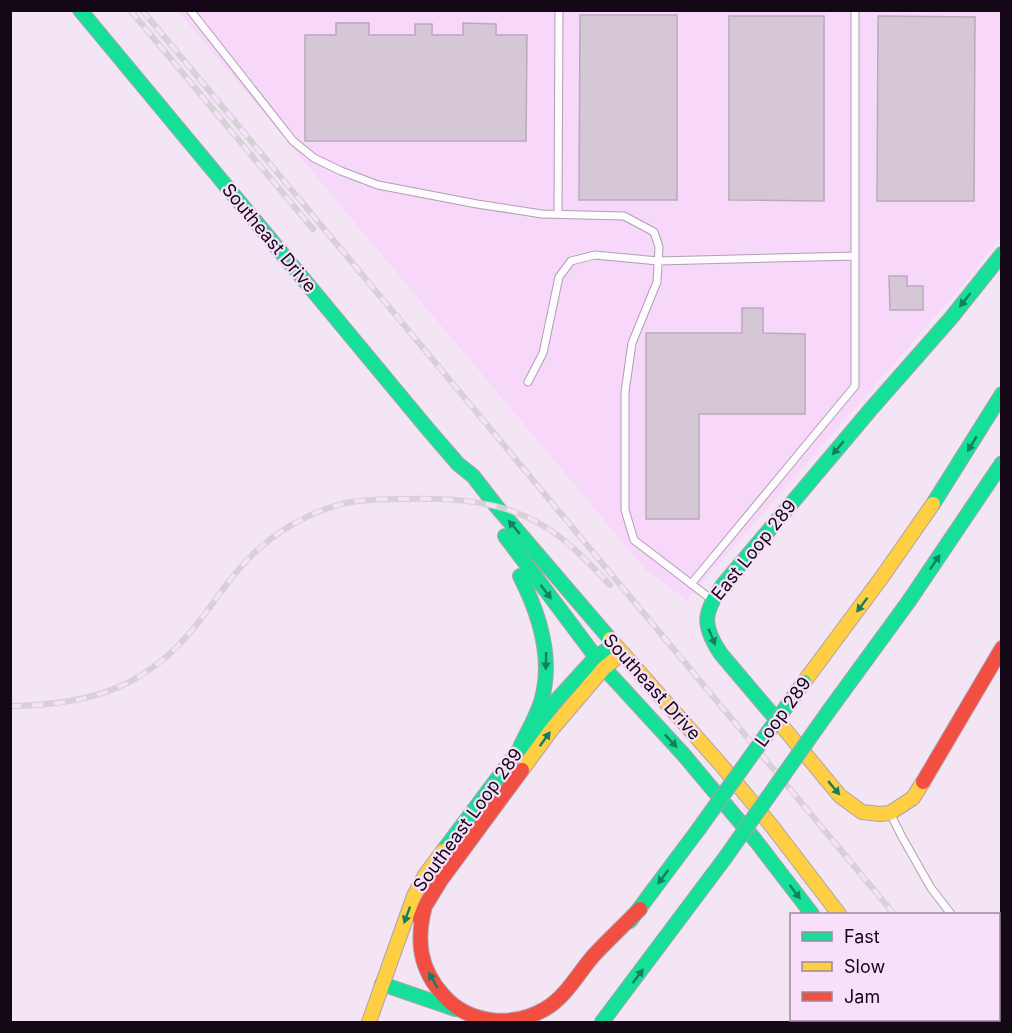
<svg xmlns="http://www.w3.org/2000/svg" width="1012" height="1033" viewBox="0 0 1012 1033" font-family="Inter,sans-serif">
<style>
.built{fill:#f7d7fa}
.building{fill:#d6c7d7;stroke:#b9abba;stroke-width:1.5}
.lines{fill:none;stroke-linecap:round;stroke-linejoin:round}
.lane-casing{stroke:#aea1af;stroke-width:9}
.fast-casing{stroke:#aea1af;stroke-width:16}
.slow-casing{stroke:#aea1af;stroke-width:16}
.jam-casing{stroke:#aea1af;stroke-width:16}
.lane{stroke:#fdfbfd;stroke-width:7}
.fast{stroke:#16e098;stroke-width:14}
.slow{stroke:#ffcf43;stroke-width:14}
.jam{stroke:#f24e42;stroke-width:14}
.rail-casing{stroke:#d5d1d5;stroke-width:6}
.rail{stroke:#f8dffa;stroke-width:4;stroke-dasharray:11;stroke-linecap:butt}
.fast-bridge-casing{stroke:#aea1af;stroke-width:16;stroke-linecap:butt}
.fast-bridge{stroke:#16e098;stroke-width:14}
.oneway{fill:#157e5e}
.labels{text-anchor:middle;stroke-width:4.5;stroke-linejoin:round;paint-order:stroke}
.street-label{font-size:18px;fill:#140716;stroke:#f8dffa}
</style>
<rect width="100%" height="100%" fill="#f3e5f4"/>
<path class="built" d="M178,11H1001V235L972,274L687,600L646,570Z"/>
<path class="building" d="M580,15H677V200H579Z
M729,16H824V201L729,200Z
M878,16L975,17L974,201H877Z
M336,23H369V35H415V24H432V35H463V23L496,24V35H527L526,141H305V35H336Z
M889,276H907V286H923V310H890Z
M742,308H763V333L805,334V414H699V519H646V333H742Z"/>
<g class="lines">
<g class="lane-casing">
<path id="lane" d="M190,10L293,141L314,158L341,171L378,185L477,204L542,214L624,216L654,232L659,247L657,282L632,343L625,392V510L634,540L711,599
M558,214L559,10
M528,382L543,353L559,277L571,261L595,255L658,261L855,256
M691,584L855,386V10
M891,815L902,837L931,888L951,914
M998,974L1002,978"/>
</g>
<g class="fast-casing">
<path id="fast" d="M80,10L427,428L458,464L473,476L497,507L610,639
M933,504L1002,394
M505,536L604,668L683,754L756,841L812,914
M520,576C540,615 554,659 541,702C536,717 528,731 521,745
M828,712L909,601L1002,463
M782,726L721,654C702,626 703,613 722,586L871,409L951,318L1002,254
M443,851L554,703L596,657L609,648
M630,921L698,830
M382,984L455,1009
M888,1020L890,1022
M915,1020L917,1022
M602,1022L725,858
M821,1022L823,1020
M842,1022L845,1020"/>
</g>
<g class="slow-casing">
<path id="slow" d="M610,639L722,766L771,825L839,914
M804,682L882,577L933,504
M782,726L840,796L862,812L880,814L890,813L913,798L923,782
M522,770L552,729L604,668L614,660
M369,1022L414,896L425,875L443,851"/>
</g>
<g class="jam-casing">
<path id="jam" d="M923,782L1002,648
M425,906C416,940 419,969 444,996C469,1024 513,1028 545,1009C566,997 579,972 594,955C609,939 625,924 640,909
M420,919L425,906L441,880L522,770"/>
</g>
<use href="#lane" class="lane"/>
<use href="#fast" class="fast"/>
<use href="#slow" class="slow"/>
<use href="#jam" class="jam"/>
<g class="rail-casing">
<path id="rail" d="M130,10L313,229
M142,10L894,914
M10,706C92,705 150,687 201,619C220,594 237,567 262,546C285,526 316,510 346,503C366,499 386,499 405,499C453,498 500,500 542,525C568,540 589,563 610,585
M981,1020L984,1022"/>
</g>
<use href="#rail" class="rail"/>
<g class="fast-bridge-casing">
<path id="fast-bridge" d="M698,830L804,682
M725,858L828,712"/>
</g>
<use href="#fast-bridge" class="fast-bridge"/>
</g>
<defs><path id="oneway-solid" d="M-6-.8H1V-3.2L6.5 0L1 3.2V.8H-6Z" transform="scale(1.5)"/></defs>
<g class="oneway">
<use href="#oneway-solid" transform="translate(965 300) rotate(128)"/>
<use href="#oneway-solid" transform="translate(972 444) rotate(121)"/>
<use href="#oneway-solid" transform="translate(838 448) rotate(130)"/>
<use href="#oneway-solid" transform="translate(514 527) rotate(-130)"/>
<use href="#oneway-solid" transform="translate(935 562) rotate(-56)"/>
<use href="#oneway-solid" transform="translate(546 592) rotate(53)"/>
<use href="#oneway-solid" transform="translate(862 605) rotate(127)"/>
<use href="#oneway-solid" transform="translate(712 637) rotate(67)"/>
<use href="#oneway-solid" transform="translate(546 661) rotate(91)"/>
<use href="#oneway-solid" transform="translate(545 739) rotate(-54)"/>
<use href="#oneway-solid" transform="translate(671 741) rotate(47)"/>
<use href="#oneway-solid" transform="translate(834 788) rotate(50)"/>
<use href="#oneway-solid" transform="translate(663 877) rotate(127)"/>
<use href="#oneway-solid" transform="translate(795 892) rotate(53)"/>
<use href="#oneway-solid" transform="translate(407 915) rotate(110)"/>
<use href="#oneway-solid" transform="translate(638 976) rotate(-53)"/>
<use href="#oneway-solid" transform="translate(433 980) rotate(-120)"/>
</g>
<g class="labels">
<g class="street-label">
<text transform="translate(269 238) rotate(50)" y="6">Southeast Drive</text>
<text transform="translate(754 550) rotate(-51)" y="6">East Loop 289</text>
<text transform="translate(652 687) rotate(48)" y="6">Southeast Drive</text>
<text transform="translate(783 712) rotate(-54)" y="6">Loop 289</text>
<text transform="translate(468 820) rotate(-54)" y="6">Southeast Loop 289</text>
</g>
</g>
<rect width="1012" height="1033" fill="none" stroke="#140716" stroke-width="24"/>
<rect x="790" y="913" width="210" height="108" fill="#f8dffa" stroke="#9d899f" stroke-width="1.5"/>
<rect x="802" y="932" width="30" height="9" fill="#16e098" stroke="#9d899f" stroke-width="1.5"/>
<text x="844" y="943" font-size="18" fill="#140716">Fast</text>
<rect x="802" y="962" width="30" height="9" fill="#ffcf43" stroke="#9d899f" stroke-width="1.5"/>
<text x="844" y="973" font-size="18" fill="#140716">Slow</text>
<rect x="802" y="992" width="30" height="9" fill="#f24e42" stroke="#9d899f" stroke-width="1.5"/>
<text x="844" y="1003" font-size="18" fill="#140716">Jam</text>
</svg>
